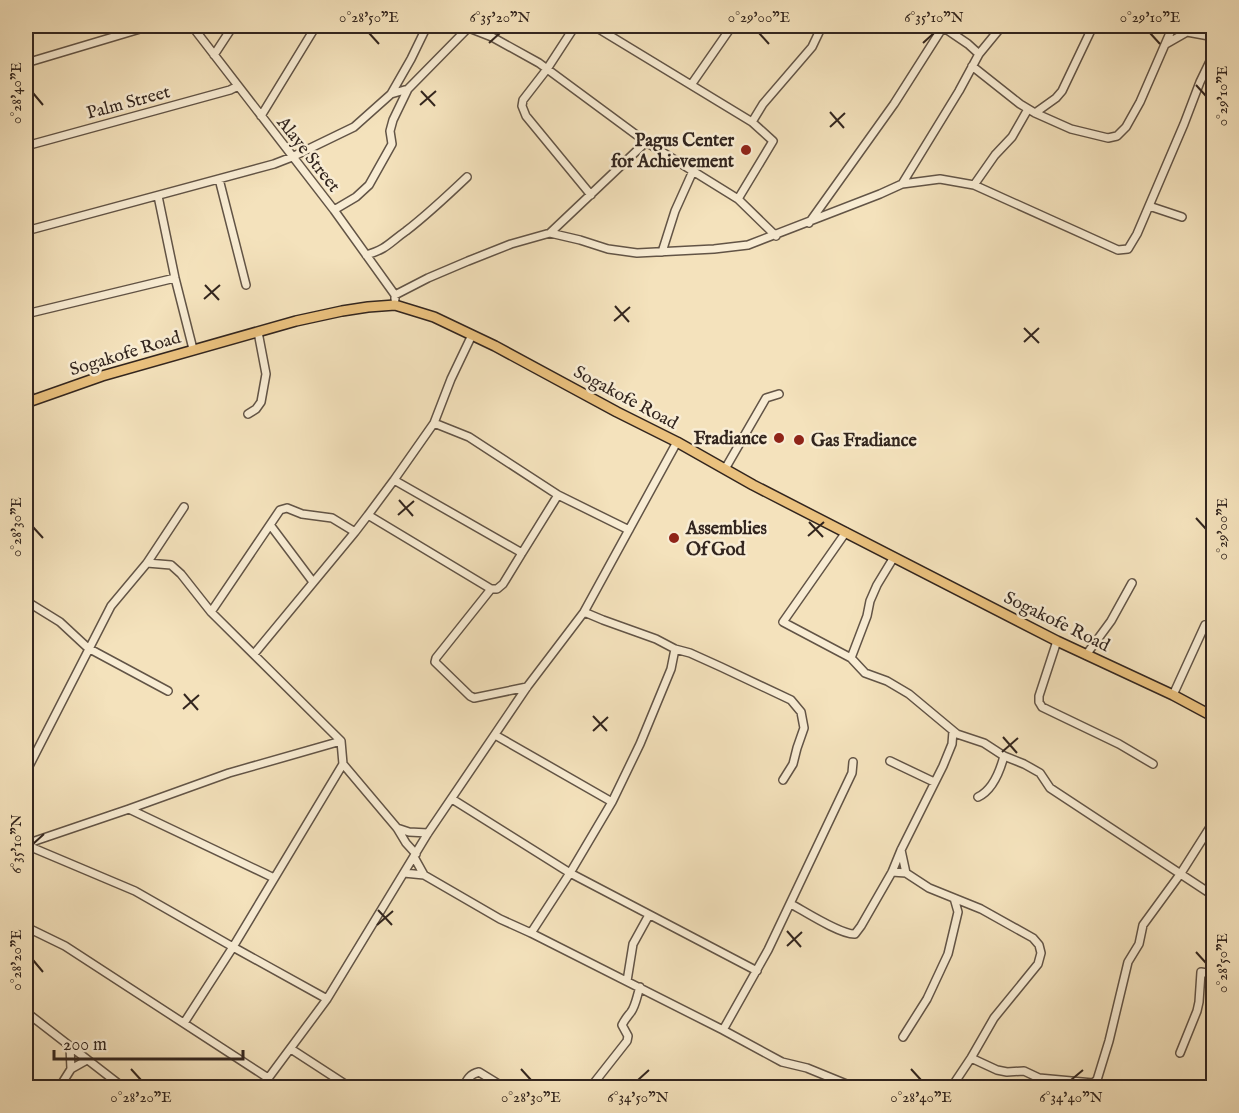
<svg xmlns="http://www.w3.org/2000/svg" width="1239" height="1113" viewBox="0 0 1239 1113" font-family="'IM FELL English',serif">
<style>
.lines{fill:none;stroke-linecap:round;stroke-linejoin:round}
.minor-casing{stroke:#625446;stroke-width:10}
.major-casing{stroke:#32251e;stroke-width:12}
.minor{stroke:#f8ecd3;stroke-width:7}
.major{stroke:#eac17e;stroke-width:9}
.ticks{fill:none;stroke:#32251e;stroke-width:2}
.poi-dot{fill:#8f2418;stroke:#f8ecd3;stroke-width:2}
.labels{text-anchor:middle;stroke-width:5;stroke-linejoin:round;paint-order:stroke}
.street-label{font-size:18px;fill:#32251e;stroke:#f8ecd3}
.poi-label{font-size:18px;font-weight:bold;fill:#32251e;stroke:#f8ecd3;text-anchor:end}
.neatline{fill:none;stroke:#32251e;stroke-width:2}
.ticks-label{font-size:15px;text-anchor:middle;fill:#32251e}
</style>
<rect width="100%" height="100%" fill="#f4e2bc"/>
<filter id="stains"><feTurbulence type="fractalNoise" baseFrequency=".00333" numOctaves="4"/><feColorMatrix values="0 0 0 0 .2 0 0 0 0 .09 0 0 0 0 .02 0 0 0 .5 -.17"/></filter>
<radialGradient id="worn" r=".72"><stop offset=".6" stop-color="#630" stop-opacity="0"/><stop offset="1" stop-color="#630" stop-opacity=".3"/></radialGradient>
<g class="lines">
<g class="minor-casing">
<path id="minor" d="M192,26L334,210L395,295V299
M575,26L547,69L523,100L522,106L526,116L591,195
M594,26L752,122
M469,28L492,37L539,63L646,142L738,199L776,236
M1166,44L1187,32L1209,36L1214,41
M214,55L233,26
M26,63L150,26
M972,66L1020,104L1035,113L1071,129L1108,138L1117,136L1126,127L1140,102L1173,26
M691,85L732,26
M391,94L408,89L470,26
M1035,113L1056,98L1062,91L1093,26
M261,116L316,26
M26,146L230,90L238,86
M219,179L246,285
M902,184L959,91L979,54L1002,26
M974,185L995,155L1012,137L1028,109
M158,196L175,278L193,349
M738,199L773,141L752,122L763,104L812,47L822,26
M1149,206L1182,217
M334,210L356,197L369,185L392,144L390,131L393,120L408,89
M809,223L894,104L943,27L968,44L979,54
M26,231L274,164L292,157L354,127L391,94L411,59L427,26
M550,233L646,142
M662,252L675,211L693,171
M366,255C387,249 389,243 406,231C428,214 447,196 467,177
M395,295L428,278L468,261L511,244L550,233L580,240L608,249L637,253L714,249L748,245L880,194L902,184L940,179L974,185L1118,250L1128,249L1137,234L1184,124L1200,82L1214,53
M26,314L175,278
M26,379L31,401
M248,414L256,409L261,402L266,374L258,332
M434,423L469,437L558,495L629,530
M677,442L584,612L603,620L656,639L675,649L690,653L721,667L791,700L801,712L804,728L797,748L793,764L783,780
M725,469L766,398L779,394
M394,480L522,553
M368,515L394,480L434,423L451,379L472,335
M271,526L313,582
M846,532L783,622L851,658L865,673L887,681L909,694L957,734L984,743L1004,756L1024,764L1040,773L1050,788L1214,896
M147,563L171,565L181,574L211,612L341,741L343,764L233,947L327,999
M491,589L436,658L435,662L470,696L474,698L527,687
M26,601L60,622L88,648L168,691
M211,612L280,510L287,508L302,514L332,518L355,532
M1057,641L1039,696V702L1042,707L1119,744L1153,764
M675,649L671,669L640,744L612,802L570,873L531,933L723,1030L782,1062L807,1068L856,1088
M254,654L355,532L368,515L491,589H497L503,584L522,553L558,495
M1086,655L1111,621L1132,583
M851,658L867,616L870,601L877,585L894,557
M1173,695L1205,625
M495,735L612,802
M890,761L934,782
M343,764L397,828L406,843L416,854
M26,772L111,606L147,563L184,507
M978,797C993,790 1000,771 1004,756
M452,799L570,873L757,971
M397,828L409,832L428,833
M26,844L129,809
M26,845L135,891L233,947L184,1023
M901,850L906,873
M414,857L424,875
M892,872L906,873L929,888L981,909L1033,938L1039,945L1041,953L1038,964L994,1018L971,1058L951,1088
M404,873L424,875L500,919L531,933
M274,878L129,809L229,773L341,741
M791,904C804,911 841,935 855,934L861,926L892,872L901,850L943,766L952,744L953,731
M26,927L65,946L268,1078
M627,981L633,944L649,915
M26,1012L124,1088
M723,1030L768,950L852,773L853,762
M903,1037L927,999L948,954L958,912L954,898
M70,1047L71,1069
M291,1049L351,1088
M1180,1053L1197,1011L1199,1002L1201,972L1212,974L1214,972
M971,1058L997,1070L1007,1072L1024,1071L1039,1078
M59,1088L71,1069L87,1060
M261,1088L327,999L428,833L527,687L584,612
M463,1088C467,1079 470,1074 479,1072L505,1088
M590,1088L627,1041L628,1036L622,1025C625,1019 627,1017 631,1012C636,1005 637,995 640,987
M1034,1088L1039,1078L1093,1083L1097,1080L1109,1041L1128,962L1139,944L1143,925L1181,873L1214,821"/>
</g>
<g class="major-casing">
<path id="major" d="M26,405L31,401L102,376L296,321L342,311L368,307L395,305L434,317L495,346L617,412L677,442L753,485L1057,641L1173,695L1214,717"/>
</g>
<use href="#minor" class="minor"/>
<use href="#major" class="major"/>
</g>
<path class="ticks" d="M369,33L379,44M759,33L769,44M1150,33L1160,44M489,43L500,33M923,43L934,33M1196,85L1206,96M421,91L435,106M33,93L43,105M420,105L436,91M830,112L844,128M830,127L845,113M205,285L219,300M204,299L220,285M615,306L629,322M614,321L630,307M1024,328L1039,343M1024,342L1039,328M399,500L413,516M398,515L414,501M1196,518L1206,529M809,522L823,537M33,527L43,538M808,536L824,522M184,694L198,710M183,709L199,695M593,716L607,731M593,731L608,717M1003,737L1017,753M1002,752L1018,738M33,844L44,834M378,910L392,925M377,925L393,911M787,931L801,947M787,946L802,932M1196,952L1206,963M33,960L43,972M131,1069L141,1080M521,1069L531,1080M911,1069L921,1080M638,1080L649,1070M1071,1080L1083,1070"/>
<g class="poi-dot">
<circle cx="746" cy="150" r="6"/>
<circle cx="779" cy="438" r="6"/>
<circle cx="799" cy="440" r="6"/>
<circle cx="674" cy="538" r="6"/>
</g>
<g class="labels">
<g class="street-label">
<text transform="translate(128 102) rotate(-15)" y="6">Palm Street</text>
<text transform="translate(309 154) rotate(52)" y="6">Alaye Street</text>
<text transform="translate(125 353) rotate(-17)" y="6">Sogakofe Road</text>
<text transform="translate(626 397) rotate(28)" y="6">Sogakofe Road</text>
<text transform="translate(1057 621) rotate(26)" y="6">Sogakofe Road</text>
</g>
<g class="poi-label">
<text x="734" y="146">Pagus Center<tspan x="734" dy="21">for Achievement</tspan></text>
<text x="767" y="444">Fradiance</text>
<text x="811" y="446" text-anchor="start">Gas Fradiance</text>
<text x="686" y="534" text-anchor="start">Assemblies<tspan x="686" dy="21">Of God</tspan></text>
</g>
</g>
<rect width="1239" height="1113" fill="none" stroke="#f4e2bc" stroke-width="66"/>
<path d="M54 1050v9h189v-9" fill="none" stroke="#32251e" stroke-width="3"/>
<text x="63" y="1050" font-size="18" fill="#32251e" stroke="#f8ecd3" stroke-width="4.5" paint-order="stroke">200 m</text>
<rect x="33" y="33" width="1173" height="1047" class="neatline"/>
<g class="ticks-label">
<text x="369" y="22">0°28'50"E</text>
<text x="500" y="22">6°35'20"N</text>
<text x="759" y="22">0°29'00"E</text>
<text x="934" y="22">6°35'10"N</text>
<text x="1150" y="22">0°29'10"E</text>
<text transform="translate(16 93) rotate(-90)" y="5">0°28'40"E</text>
<text transform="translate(1222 96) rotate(-90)" y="5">0°29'10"E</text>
<text transform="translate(16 527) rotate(-90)" y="5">0°28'30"E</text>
<text transform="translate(1222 529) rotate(-90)" y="5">0°29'00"E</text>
<text transform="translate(16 844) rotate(-90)" y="5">6°35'10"N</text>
<text transform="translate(16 960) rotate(-90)" y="5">0°28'20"E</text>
<text transform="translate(1222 963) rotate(-90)" y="5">0°28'50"E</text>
<text x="141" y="1102">0°28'20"E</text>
<text x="531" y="1102">0°28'30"E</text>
<text x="638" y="1102">6°34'50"N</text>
<text x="921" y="1102">0°28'40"E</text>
<text x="1071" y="1102">6°34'40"N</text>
</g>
<rect width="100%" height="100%" filter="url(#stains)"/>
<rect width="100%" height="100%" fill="url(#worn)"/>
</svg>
